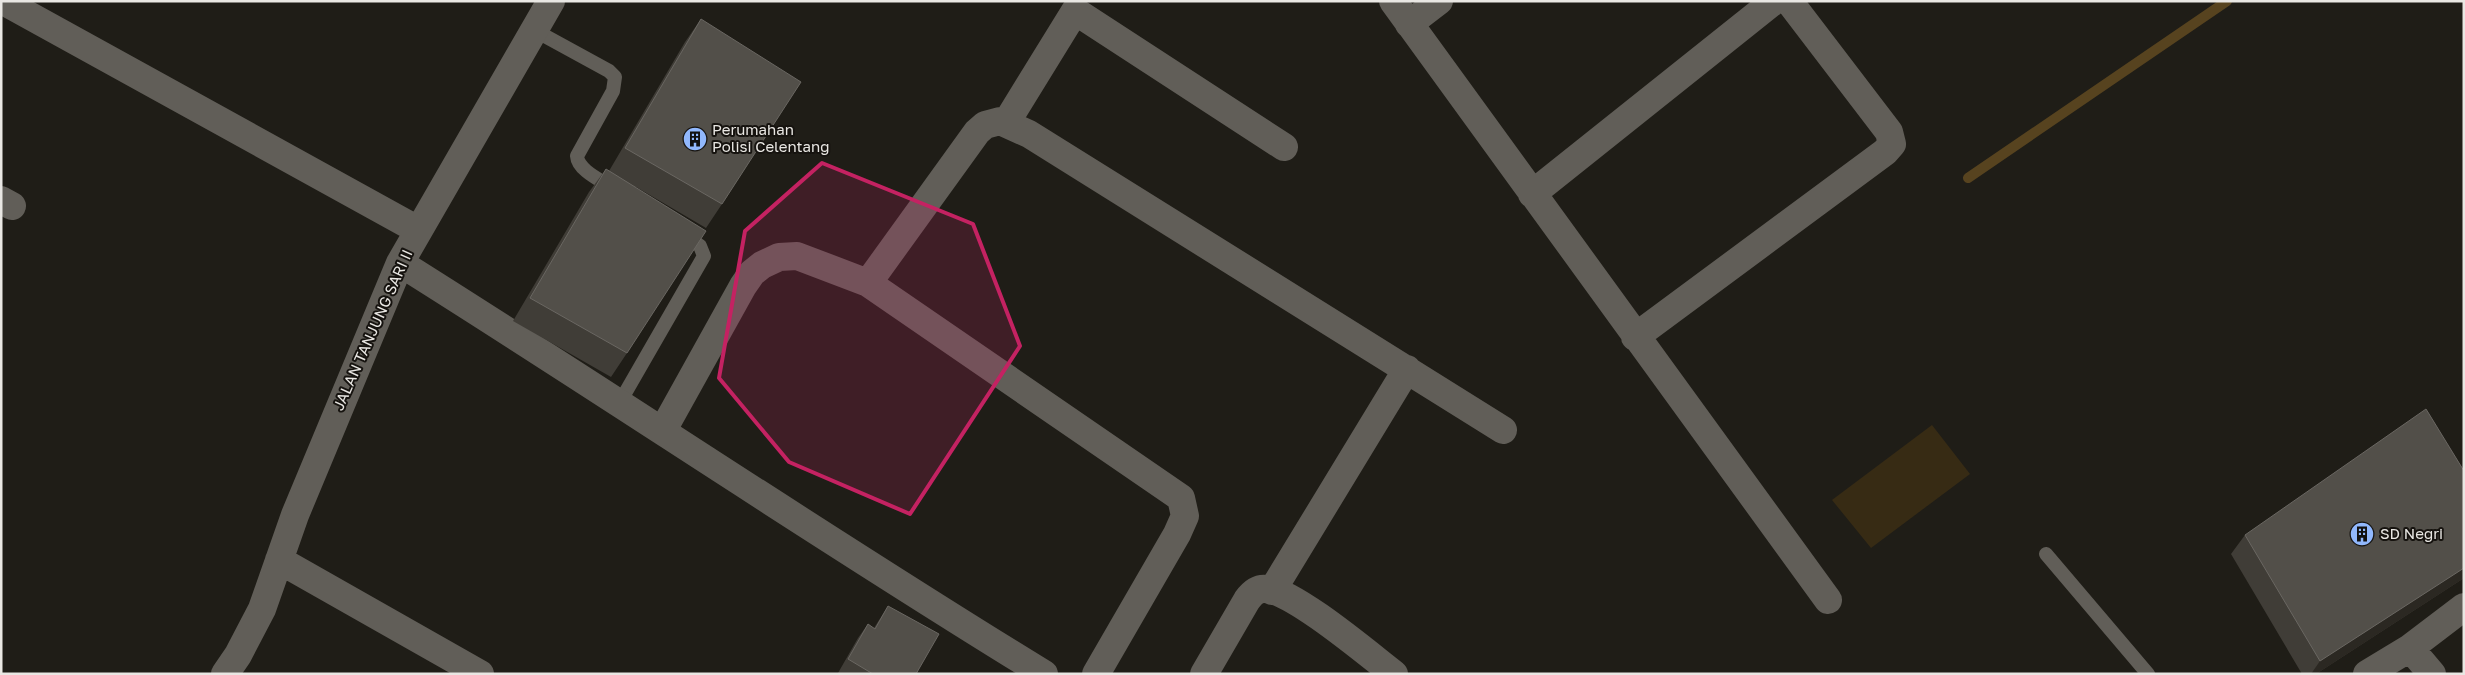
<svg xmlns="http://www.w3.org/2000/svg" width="2465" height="675" viewBox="0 0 2465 675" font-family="'Golos Text',sans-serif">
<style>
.green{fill:#372b14}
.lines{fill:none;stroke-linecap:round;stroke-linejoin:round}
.stream{stroke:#57431f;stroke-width:10}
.service{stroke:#615e58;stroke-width:14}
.minor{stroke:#615e58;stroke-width:28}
.wall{fill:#403d37}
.shaded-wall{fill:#2b2822}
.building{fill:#524f49;stroke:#6a6762}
.marked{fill:#c42262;fill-opacity:0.2;stroke:#c42262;stroke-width:4;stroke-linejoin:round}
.labels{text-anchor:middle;stroke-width:4;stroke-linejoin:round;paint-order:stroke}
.poi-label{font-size:15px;fill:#e9e7e3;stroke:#16130f;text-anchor:start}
.street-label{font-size:15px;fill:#e9e7e3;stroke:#16130f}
</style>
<rect width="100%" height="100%" fill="#1f1d17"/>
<path class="green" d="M1932,425L1970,474L1871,548L1832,500Z"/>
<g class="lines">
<path class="stream" d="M1968,178L2227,1"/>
<path class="service" d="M534,30L609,71L615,77L613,91L577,156C578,171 603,181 614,189
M620,402L704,256L700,246L682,233
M2046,554L2148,674"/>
<path class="minor" d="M3,1L418,230
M1393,1L1828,600
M1409,24L1439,1
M1006,123L1075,11L1284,147
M1532,194L1774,1
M1,200L12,206
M400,263C615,398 826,541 1044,674
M868,283L977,132L985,125L1000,121L1029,134L1503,430
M1635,337L1885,152L1892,144L1889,132L1789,1
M663,430L743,286L752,273L762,265L779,257L797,256L868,283L1181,498L1185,516L1177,534L1096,674
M279,560L480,674
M1272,591L1407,369
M2410,648L2432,674
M225,674L238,655L262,609L295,515L400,263L551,1
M1204,674L1247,600C1252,593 1258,588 1266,589C1295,592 1368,654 1394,674
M2367,674L2410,648L2464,607"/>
</g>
<path class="wall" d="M701,19L722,204L706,228L636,187L627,353L611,377L513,321L589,192L606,169L609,171L685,42Z
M2464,471V578L2316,674H2302L2231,554L2245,535Z
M888,606L916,674L838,673L858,638L868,624L874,628Z"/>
<path class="shaded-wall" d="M2464,568V578L2316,674H2311L2320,661Z"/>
<path class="building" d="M701,19L801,82L722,204L625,148Z
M606,169L706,231L627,353L530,298Z
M2426,409L2464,471V568L2320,661L2245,535Z
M888,606L939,634L916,674H873L848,659L868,624L875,629Z"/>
<path class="marked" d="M822,163L973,224L1020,346L910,514L789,462L719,378L745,231Z"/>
<defs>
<g id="building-disc" transform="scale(1.25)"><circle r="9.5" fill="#91b8fd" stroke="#16130f"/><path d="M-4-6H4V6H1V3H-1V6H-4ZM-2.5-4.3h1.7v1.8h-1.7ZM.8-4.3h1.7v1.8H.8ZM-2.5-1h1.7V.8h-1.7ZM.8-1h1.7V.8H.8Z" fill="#111"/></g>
</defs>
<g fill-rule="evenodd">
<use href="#building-disc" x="695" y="139"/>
<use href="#building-disc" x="2362" y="534"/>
</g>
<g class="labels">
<g class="poi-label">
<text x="712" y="135">Perumahan<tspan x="712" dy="17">Polisi Celentang</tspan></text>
<text x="2380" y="539">SD Negri</text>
</g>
<g class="street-label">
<text transform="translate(373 330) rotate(-66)" y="5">JALAN TANJUNG SARI II</text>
</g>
</g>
<rect width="2465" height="675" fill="none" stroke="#e9e7e3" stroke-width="5"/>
</svg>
